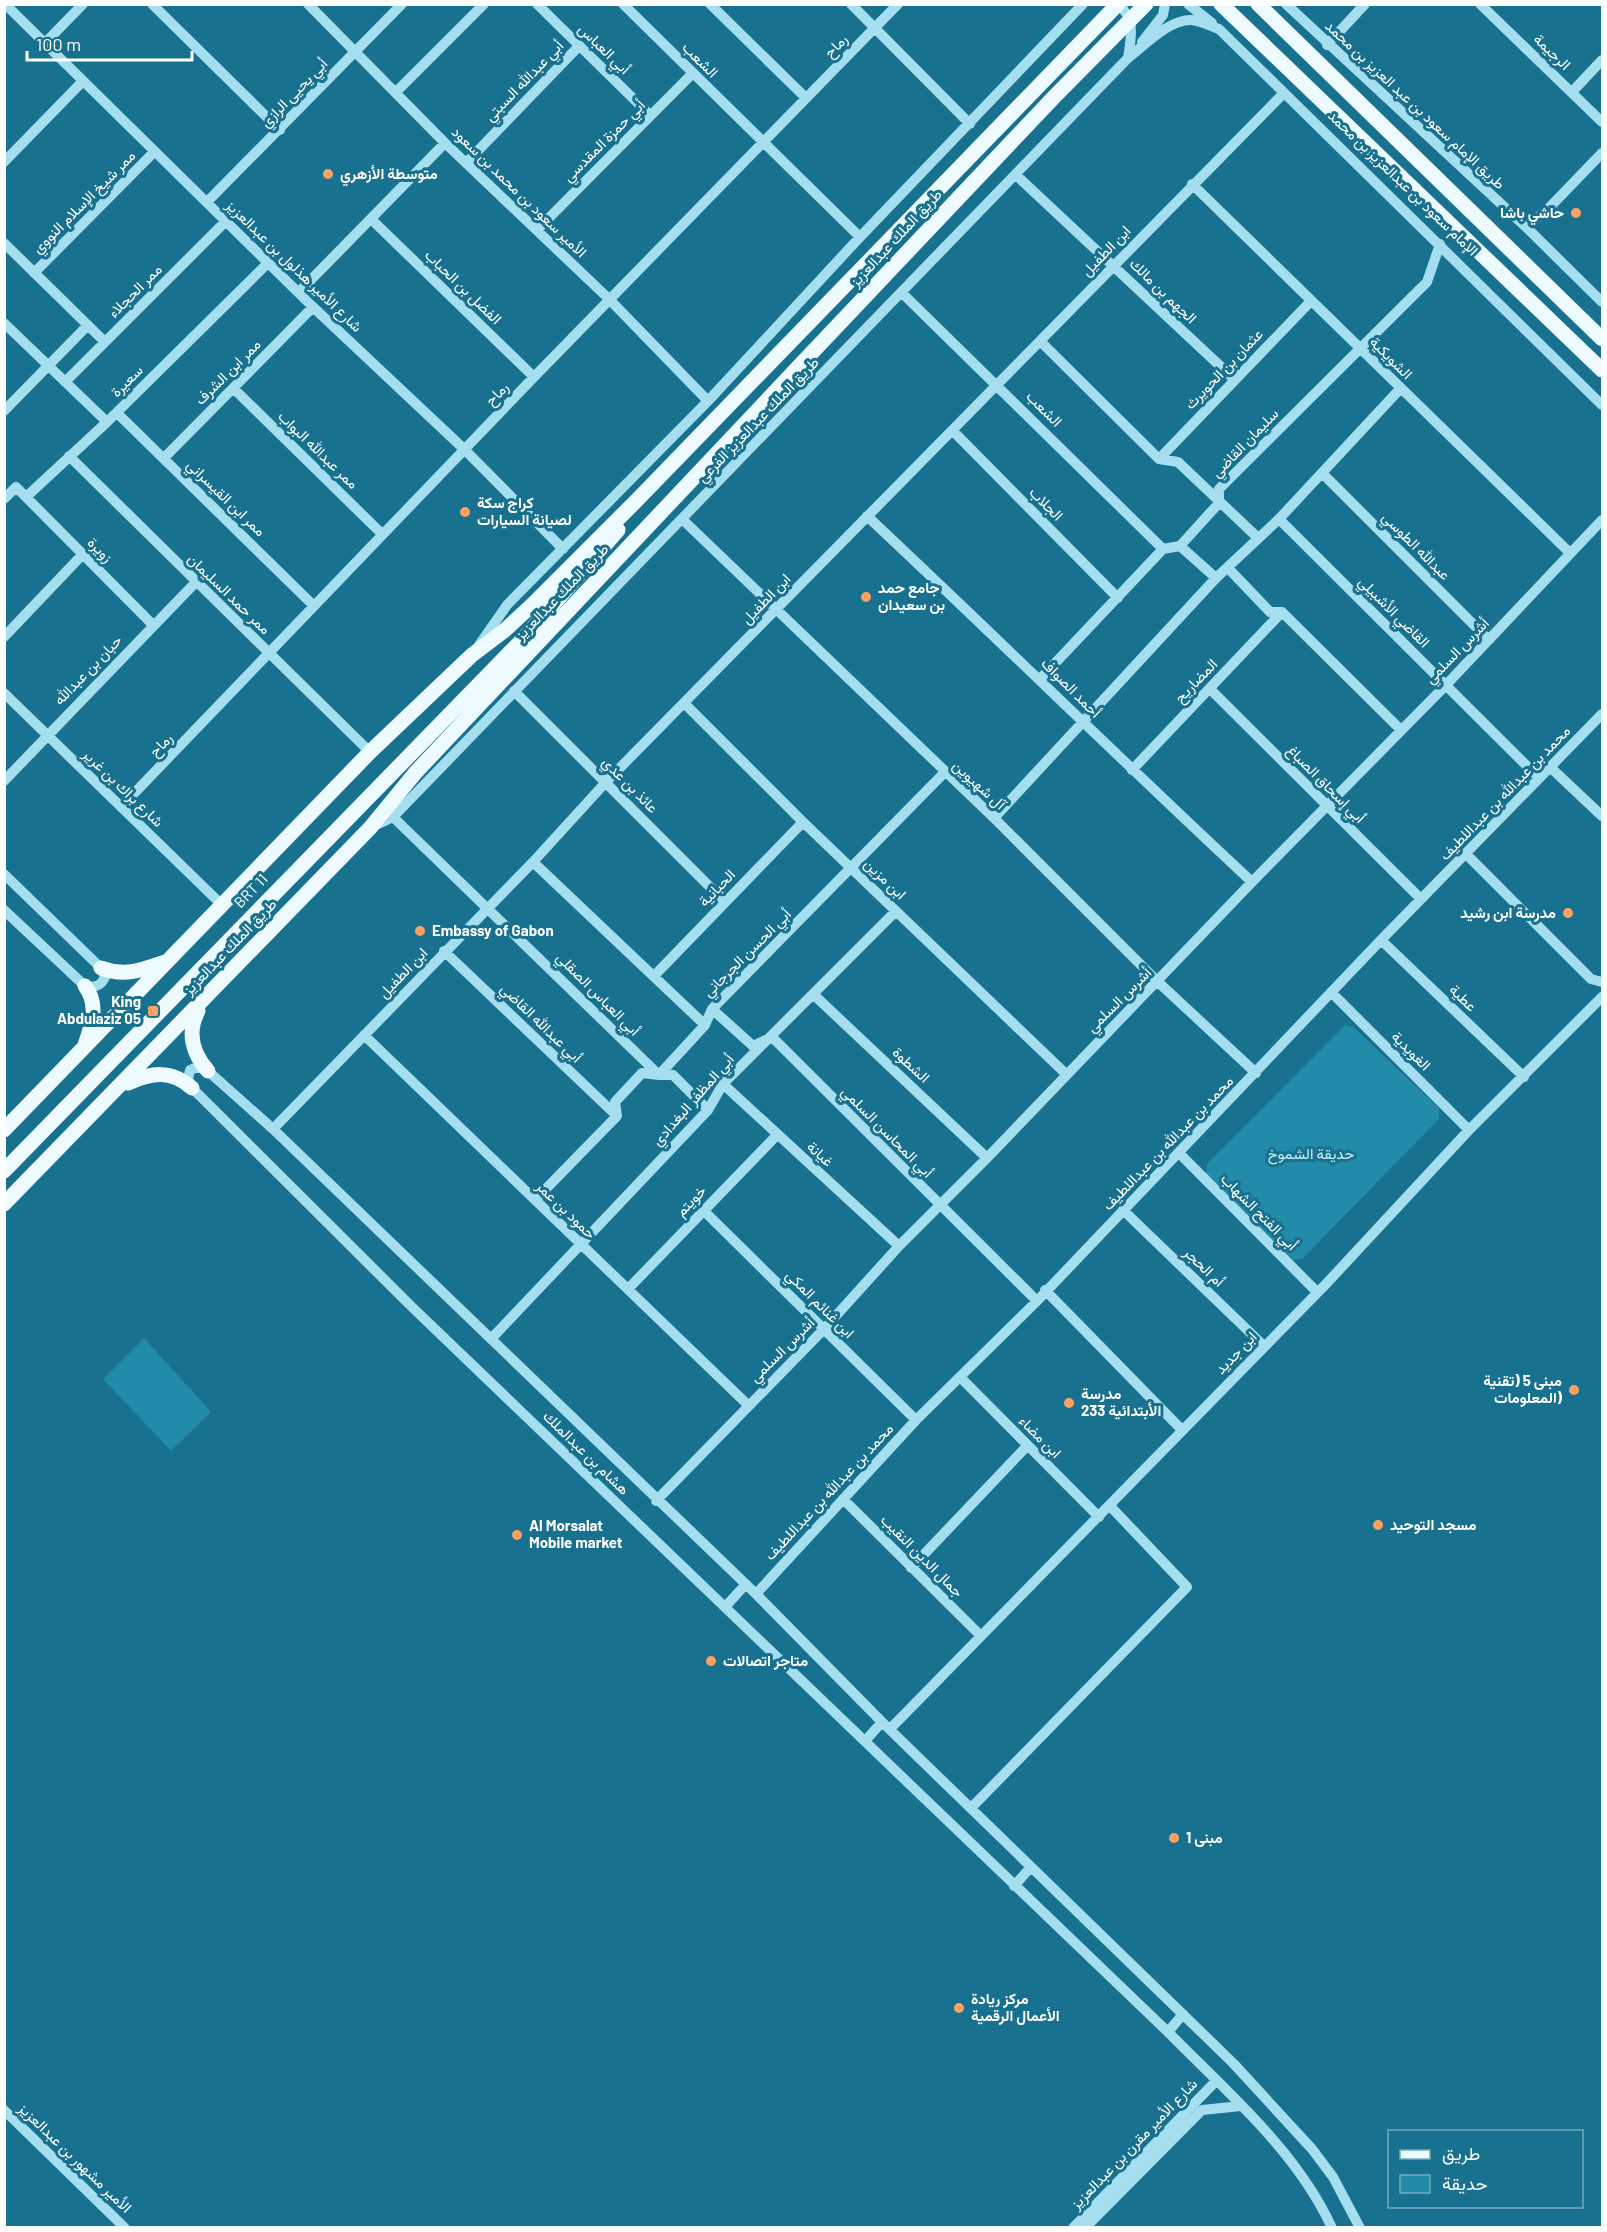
<svg xmlns="http://www.w3.org/2000/svg" width="1607" height="2232" viewBox="0 0 1607 2232" font-family="Barlow,Vazirmatn,sans-serif">
<style>
.green{fill:#238baa}
.lines{fill:none;stroke-linecap:round;stroke-linejoin:round}
.minor{stroke:#a4deef;stroke-width:10}
.major{stroke:#edfaff;stroke-width:15}
.major-bridge{stroke:#edfaff;stroke-width:15}
.poi-dot{fill:#ffa063;stroke:#18718f;stroke-width:2}
.labels{text-anchor:middle;stroke-width:6;stroke-linejoin:round;paint-order:stroke}
.street-label{font-size:15px;fill:#fff;stroke:#18718f}
.poi-label{font-size:15px;font-weight:bold;fill:#fff;stroke:#18718f;text-anchor:start}
.park-label{font-size:15px;fill:#cbf0fb;stroke:#18718f}
</style>
<rect width="100%" height="100%" fill="#18718f"/>
<path class="green" d="M1345,1025L1353,1027L1439,1108V1119L1302,1259L1293,1260L1206,1174L1207,1164Z
M144,1338L211,1412L171,1451L103,1379Z"/>
<g class="lines">
<path class="minor" d="M5,4L313,307L464,449L563,549
M152,4L280,130
M308,4L445,143L609,299L708,401
M537,4L650,115
M623,4L860,237
M710,4L806,98
M851,4L970,124
M1118,4C1136,19 1131,38 1128,58
M1188,4L1212,23
M1286,4L1526,227L1602,302
M1480,4L1602,122
M1142,42L1163,15L1165,4
M45,43L83,4
M1327,45L1365,4
M396,92L484,4
M1572,92L1602,60
M4,162L83,81
M466,163L579,46
M1017,176L1234,379
M1192,184L1570,553
M207,202L402,4
M371,219L534,377
M1526,227L1549,208L1602,153
M537,230L692,74
M4,243L105,342
M34,273L154,152
M299,292L445,143
M902,293L1163,549
M4,323L107,422
M1041,342L1159,459L1178,462L1257,537
M65,382L226,221
M233,388L382,534
M4,411L88,325
M117,413L313,605
M953,431L1118,598
M69,456L370,752
M164,458L313,307
M1159,459L1311,301
M1322,473L1489,640
M26,497L153,625
M4,499L16,487L26,497L107,422L268,263
M867,516C996,637 1122,761 1252,882
M1279,519L1539,778
M683,520L994,818L1158,982L1256,1073
M1180,546L1216,578
M1228,568L1270,612H1282L1401,730
M4,637L83,554
M479,645L507,605L708,401L860,237L1083,4
M1041,678L1163,549L1180,546L1219,503V489L1427,282L1440,244
M1210,689L1421,899
M514,691L724,901
M4,693L221,904
M685,704L803,822L1066,1074
M1550,767L1602,816
M1132,770L1282,612
M4,781L196,582
M121,807L534,377L898,4
M393,817L659,1075H673L708,1110
M994,818L1216,578L1279,519L1400,389
M374,826L393,817L1128,58C1145,45 1169,19 1192,20C1201,21 1211,26 1219,29L1602,405
M1467,855L1591,979L1602,982
M533,862L705,1025
M4,874L101,968L105,977C101,986 95,988 85,986L4,910
M1381,940L1524,1077
M444,951L617,1116
M654,976L803,822
M1331,992L1469,1130
M813,994L987,1158
M712,1009L753,1046L772,1037L1037,1301
M364,1035L748,1405
M723,1084L899,1246
M273,1129L533,862L606,782L1284,93
M1179,1153L1317,1292
M535,1200L617,1116L615,1102L642,1073L659,1075L705,1025L712,1009L944,773
M703,1210L916,1420
M1123,1210L1264,1346
M628,1289L777,1135
M1045,1290L1182,1430
M491,1339L708,1110L723,1084L896,911
M960,1377L1099,1517
M843,1499L980,1635
M656,1501L824,1329L899,1246L987,1158L1252,882L1446,685L1602,520
M911,1568L1027,1446
M756,1594L916,1420L1037,1301L1381,940L1602,714
M725,1607L746,1584
M890,1729L1326,1284L1469,1130L1602,997
M865,1741L882,1722
M972,1807L1187,1587L1110,1506
M1014,1886L1031,1867
M1168,2032L1183,2014
M4,2110L125,2228
M1073,2228L1216,2081
M1085,2228L1202,2110L1241,2106
M1332,2228C1297,2151 1227,2092 1168,2032L413,1308L192,1088L188,1079L190,1070L198,1067L208,1071L273,1129L756,1594L882,1722L1233,2063L1312,2149L1333,2177L1360,2228"/>
<path class="major" d="M1221,4L1602,370
M1258,4L1602,339
M101,968C125,977 142,970 165,962
M198,1011C187,1032 192,1053 208,1071
M85,1045C92,1025 99,1004 85,986
M128,1083C151,1073 171,1069 192,1088
M4,1130L370,752L472,655L505,630L532,605L638,499L1118,4
M4,1171L524,638L618,530
M4,1204L370,828L416,772L804,361"/>
<path class="major-bridge" d="M804,361L1054,97L1146,4"/>
</g>
<g class="poi-dot">
<circle cx="328" cy="174" r="6"/>
<circle cx="1576" cy="213" r="6"/>
<circle cx="465" cy="512" r="6"/>
<circle cx="866" cy="597" r="6"/>
<circle cx="1568" cy="913" r="6"/>
<circle cx="420" cy="931" r="6"/>
<rect x="147" y="1005" width="12" height="12" rx="3"/>
<circle cx="1574" cy="1390" r="6"/>
<circle cx="1069" cy="1403" r="6"/>
<circle cx="1378" cy="1525" r="6"/>
<circle cx="517" cy="1535" r="6"/>
<circle cx="711" cy="1661" r="6"/>
<circle cx="1174" cy="1838" r="6"/>
<circle cx="959" cy="2008" r="6"/>
</g>
<g class="labels">
<g class="street-label">
<text transform="translate(836 46) rotate(-46)" y="5">رماح</text>
<text transform="translate(604 49) rotate(44)" y="5">أبي العباس</text>
<text transform="translate(1552 52) rotate(44)" y="5">الرجيمة</text>
<text transform="translate(700 60) rotate(45)" y="5">الشعب</text>
<text transform="translate(524 81) rotate(-46)" y="5">أبي عبدالله السبتي</text>
<text transform="translate(294 93) rotate(-46)" y="5">أبي يحيى الرازي</text>
<text transform="translate(1415 105) rotate(43)" y="5">طريق الإمام سعود بن عبد العزيز بن محمد</text>
<text transform="translate(604 141) rotate(-45)" y="5">أبي حمزة المقدسي</text>
<text transform="translate(1403 183) rotate(44)" y="5">الإمام سعود بن عبدالعزيز بن محمد</text>
<text transform="translate(519 192) rotate(44)" y="5">الأمير سعود بن محمد بن سعود</text>
<text transform="translate(84 202) rotate(-45)" y="5">ممر شيخ الإسلام النووي</text>
<text transform="translate(896 238) rotate(-47)" y="5">طريق الملك عبدالعزيز</text>
<text transform="translate(1106 251) rotate(-46)" y="5">ابن الطفيل</text>
<text transform="translate(294 266) rotate(44)" y="5">شارع الأمير هذلول بن عبدالعزيز</text>
<text transform="translate(463 287) rotate(44)" y="5">الفضل بن الحباب</text>
<text transform="translate(135 291) rotate(-45)" y="5">ممر الحجلاء</text>
<text transform="translate(1163 291) rotate(44)" y="5">الجهم بن مالك</text>
<text transform="translate(1391 358) rotate(45)" y="5">الشويكية</text>
<text transform="translate(1224 369) rotate(-46)" y="5">عثمان بن الحويرث</text>
<text transform="translate(228 372) rotate(-45)" y="5">ممر ابن الشرف</text>
<text transform="translate(127 381) rotate(-45)" y="5">سعيرة</text>
<text transform="translate(497 394) rotate(-46)" y="5">رماح</text>
<text transform="translate(1044 409) rotate(45)" y="5">الشعب</text>
<text transform="translate(758 420) rotate(-46)" y="5">طريق الملك عبدالعزيز الفرعي</text>
<text transform="translate(1245 443) rotate(-46)" y="5">سليمان القاضي</text>
<text transform="translate(318 450) rotate(44)" y="5">ممر عبدالله البواب</text>
<text transform="translate(226 498) rotate(44)" y="5">ممر ابن القيسراني</text>
<text transform="translate(1046 504) rotate(45)" y="5">الجلاب</text>
<text transform="translate(1416 546) rotate(45)" y="5">عبدالله الطوسي</text>
<text transform="translate(100 550) rotate(45)" y="5">زويرة</text>
<text transform="translate(562 592) rotate(-46)" y="5">طريق الملك عبدالعزيز</text>
<text transform="translate(229 594) rotate(44)" y="5">ممر حمد السليمان</text>
<text transform="translate(766 599) rotate(-46)" y="5">ابن الطفيل</text>
<text transform="translate(1394 612) rotate(45)" y="5">القاضي الأشبيلي</text>
<text transform="translate(1457 651) rotate(-46)" y="5">أشرس السلمي</text>
<text transform="translate(88 670) rotate(-46)" y="5">حبان بن عبدالله</text>
<text transform="translate(1196 681) rotate(-46)" y="5">المضاريح</text>
<text transform="translate(1071 688) rotate(45)" y="5">أحمد الصواف</text>
<text transform="translate(161 745) rotate(-46)" y="5">رماح</text>
<text transform="translate(1326 784) rotate(45)" y="5">أبي إسحاق الصباغ</text>
<text transform="translate(630 785) rotate(45)" y="5">عائذ بن عدي</text>
<text transform="translate(979 785) rotate(42)" y="5">آل شهيوين</text>
<text transform="translate(123 788) rotate(44)" y="5">شارع براك بن غرير</text>
<text transform="translate(1505 793) rotate(-46)" y="5">محمد بن عبدالله بن عبداللطيف</text>
<text transform="translate(885 879) rotate(44)" y="5">ابن مزين</text>
<text transform="translate(717 888) rotate(-46)" y="5">الحبانية</text>
<text transform="translate(251 891) rotate(-46)" y="5">BRT 11</text>
<text transform="translate(230 947) rotate(-46)" y="5">طريق الملك عبدالعزيز</text>
<text transform="translate(747 953) rotate(-45)" y="5">أبي الحسن الجرجاني</text>
<text transform="translate(403 973) rotate(-46)" y="5">ابن الطفيل</text>
<text transform="translate(598 994) rotate(45)" y="5">أبي العباس الصقلي</text>
<text transform="translate(1463 998) rotate(44)" y="5">عطية</text>
<text transform="translate(1119 1000) rotate(-45)" y="5">أشرس السلمي</text>
<text transform="translate(541 1023) rotate(44)" y="5">أبي عبدالله القاضي</text>
<text transform="translate(1411 1051) rotate(45)" y="5">الغويدية</text>
<text transform="translate(911 1065) rotate(43)" y="5">الشطوة</text>
<text transform="translate(693 1100) rotate(-49)" y="5">أبي المظفر البغدادي</text>
<text transform="translate(887 1132) rotate(45)" y="5">أبي المحاسن السلمي</text>
<text transform="translate(1168 1143) rotate(-46)" y="5">محمد بن عبدالله بن عبداللطيف</text>
<text transform="translate(820 1154) rotate(42)" y="5">غيانة</text>
<text transform="translate(691 1201) rotate(-46)" y="5">خويتم</text>
<text transform="translate(566 1210) rotate(44)" y="5">حمود بن عمر</text>
<text transform="translate(1259 1212) rotate(45)" y="5">أبي الفتح الشهاب</text>
<text transform="translate(1204 1267) rotate(44)" y="5">أم الحجر</text>
<text transform="translate(820 1304) rotate(45)" y="5">ابن غنائم المكي</text>
<text transform="translate(782 1350) rotate(-45)" y="5">أشرس السلمي</text>
<text transform="translate(1236 1353) rotate(-46)" y="5">ابن جديد</text>
<text transform="translate(1040 1437) rotate(45)" y="5">ابن مضاء</text>
<text transform="translate(586 1453) rotate(44)" y="5">هشام بن عبدالملك</text>
<text transform="translate(829 1492) rotate(-47)" y="5">محمد بن عبدالله بن عبداللطيف</text>
<text transform="translate(922 1556) rotate(45)" y="5">جمال الدين النقيب</text>
<text transform="translate(1134 2144) rotate(-46)" y="5">شارع الأمير مقرن بن عبدالعزيز</text>
<text transform="translate(75 2158) rotate(44)" y="5">الأمير مشهور بن عبدالعزيز</text>
</g>
<g class="poi-label">
<text x="340" y="179">متوسطة الأزهري</text>
<text x="1564" y="218" text-anchor="end">حاشي باشا</text>
<text x="477" y="508">كراج سكة<tspan x="477" dy="17">لصيانة السيارات</tspan></text>
<text x="878" y="593">جامع حمد<tspan x="878" dy="17">بن سعيدان</tspan></text>
<text x="1556" y="918" text-anchor="end">مدرسة ابن رشيد</text>
<text x="432" y="936">Embassy of Gabon</text>
<text x="141" y="1007" text-anchor="end">King<tspan x="141" dy="17">Abdulaziz 05</tspan></text>
<text x="1562" y="1386" text-anchor="end">مبنى 5 (تقنية<tspan x="1562" dy="17">المعلومات)</tspan></text>
<text x="1081" y="1399">مدرسة<tspan x="1081" dy="17">الأبتدائية 233</tspan></text>
<text x="1390" y="1530">مسجد التوحيد</text>
<text x="529" y="1531">Al Morsalat<tspan x="529" dy="17">Mobile market</tspan></text>
<text x="723" y="1666">متاجر اتصالات</text>
<text x="1186" y="1843">مبنى 1</text>
<text x="971" y="2004">مركز ريادة<tspan x="971" dy="17">الأعمال الرقمية</tspan></text>
</g>
<g class="park-label">
<text x="1311" y="1159">حديقة الشموخ</text>
</g>
</g>
<rect width="1607" height="2232" fill="none" stroke="#ffffff" stroke-width="12"/>
<rect x="1388" y="2130" width="195" height="78" fill="#18718f" stroke="#74aabc" stroke-width="1.5"/>
<rect x="1400" y="2150" width="30" height="9" fill="#edfaff" stroke="#74aabc" stroke-width="1.5"/>
<text x="1442" y="2160" font-size="18" fill="#ffffff">طريق</text>
<rect x="1400" y="2175" width="30" height="18" fill="#238baa" stroke="#74aabc" stroke-width="1.5"/>
<text x="1442" y="2190" font-size="18" fill="#ffffff">حديقة</text>
<path d="M27 51v9h165v-9" fill="none" stroke="#ffffff" stroke-width="3"/>
<text x="36" y="51" font-size="18" fill="#ffffff" stroke="#18718f" stroke-width="4.5" paint-order="stroke">100 m</text>
</svg>
